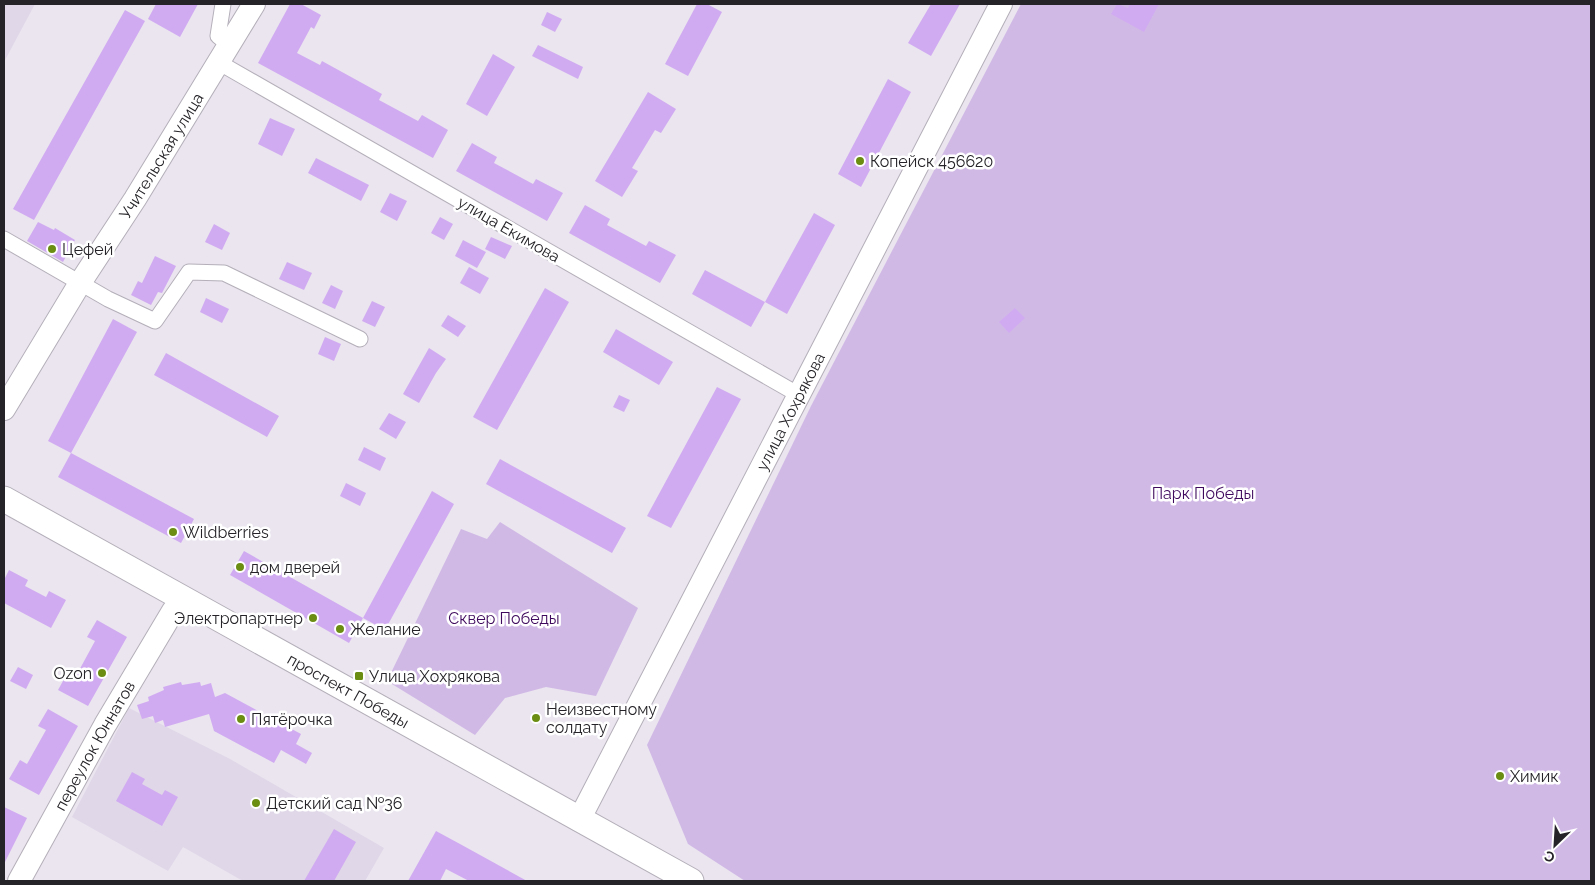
<svg xmlns="http://www.w3.org/2000/svg" width="1595" height="885" viewBox="0 0 1595 885" font-family="Raleway,sans-serif">
<style>
.built{fill:#e0d7e8}
.green{fill:#d1b9e6}
.building{fill:#d1abf1}
.lines{fill:none;stroke-linecap:round;stroke-linejoin:round}
.street-casing{stroke:#b4afb9;stroke-width:17}
.secondary-casing{stroke:#b4afb9;stroke-width:24}
.primary-casing{stroke:#b4afb9;stroke-width:27}
.street{stroke:#fff;stroke-width:15}
.secondary{stroke:#fff;stroke-width:22}
.primary{stroke:#fff;stroke-width:25}
.poi-dot{fill:#6b8d12;stroke:#fff;stroke-width:2}
.labels{text-anchor:middle;stroke-width:5;stroke-linejoin:round;paint-order:stroke}
.street-label{font-size:16px;fill:#252327;stroke:#fff}
.poi-label{font-size:16px;fill:#252327;stroke:#fff;text-anchor:start}
.park-label{font-size:16px;fill:#3f0a5d;stroke:#fff}
</style>
<rect width="100%" height="100%" fill="#eae5ef"/>
<path class="built" d="M4,4H35L4,62Z
M129,708L230,759L384,848L365,881H243L183,847L168,871L72,817Z"/>
<path class="green" d="M1021,4H1591V881H745L688,844L647,745L811,406Z
M500,522L638,608L596,696L546,687L505,698L475,735L387,681L461,529L487,539Z"/>
<path class="building" d="M156,4H198L180,37L148,19Z
M290,4H301L321,15L314,29L311,27L297,53L320,65L322,61L382,94L379,100L418,121L422,115L448,130L433,158L258,63Z
M697,4H707L722,12L688,76L665,64Z
M931,4H960L931,56L908,43Z
M1117,4L1128,8L1130,4H1159L1144,32L1111,14Z
M125,10L145,21L34,220L13,209Z
M547,12L562,19L555,32L541,25Z
M538,45L583,67L578,79L532,56Z
M493,54L515,67L487,116L466,104Z
M888,79L911,92L861,187L838,174Z
M648,92L676,109L661,133L655,130L632,168L638,171L622,197L595,181Z
M270,118L295,129L282,156L258,144Z
M472,143L497,157L494,163L533,184L536,179L563,193L547,221L456,171Z
M316,158L369,185L361,201L308,173Z
M390,193L407,201L397,221L380,212Z
M585,205L610,219L607,225L646,246L649,241L676,255L660,283L569,233Z
M814,213L835,225L787,314L765,302Z
M440,217L453,224L444,240L431,233Z
M38,222L54,230L55,228L75,240L63,262L27,241Z
M214,224L230,233L222,250L205,242Z
M491,237L512,246L505,259L485,249Z
M463,240L486,252L477,268L455,256Z
M155,256L176,266L162,293L158,292L151,305L131,295L138,281L142,283Z
M287,262L312,273L304,290L279,279Z
M469,267L489,278L480,294L460,283Z
M705,270L765,302L751,327L692,294Z
M331,285L343,291L335,309L322,303Z
M545,288L569,302L497,430L473,417Z
M206,298L229,309L222,323L200,312Z
M372,301L385,307L375,327L362,321Z
M1015,308L1025,318L1009,333L999,322Z
M448,315L466,326L458,337L441,326Z
M113,319L137,332L71,453L48,441Z
M616,329L673,362L659,385L603,352Z
M325,337L341,344L334,361L318,354Z
M429,348L446,359L436,373L419,403L403,394Z
M166,353L279,416L267,437L154,375Z
M717,387L741,399L671,528L647,516Z
M619,395L630,400L624,412L613,407Z
M389,413L406,422L396,439L379,429Z
M364,447L386,458L380,471L358,460Z
M71,453L194,519L181,543L58,477Z
M500,459L626,528L612,553L486,484Z
M346,483L366,493L360,506L340,496Z
M432,491L454,504L385,630L363,618Z
M244,551L363,618L349,643L230,575Z
M9,570L28,580L25,586L46,597L49,591L66,600L51,628L4,603V580Z
M97,620L127,637L88,706L58,690L68,672L76,676L95,641L87,637Z
M18,667L33,675L26,689L10,681Z
M181,682L182,685L200,682L201,686L211,683L215,697L225,693L301,734L296,744L312,753L306,764L281,750L274,763L214,731L209,714L165,727L163,720L155,723L153,716L142,719L137,705L149,701L148,697L164,690L163,687Z
M48,709L78,726L39,795L9,779L20,760L27,764L46,730L38,726Z
M132,772L145,779L142,784L162,795L165,790L178,797L162,826L116,801Z
M4,807L27,818L4,864Z
M334,829L356,842L334,881H304Z
M436,831L460,844L527,881H469L446,869L440,881H408Z"/>
<g class="lines">
<g class="street-casing">
<path id="street" d="M223,4L218,36L229,45
M218,62L799,395
M4,239L108,299L155,321L189,272L224,273L360,339"/>
</g>
<g class="secondary-casing">
<g id="secondary">
<path id="s1" d="M4,409L80,283L135,199L254,4"/>
<path id="s2" d="M579,820L1001,4"/>
<path id="s3" d="M19,881L105,725L173,611"/>
</g>
</g>
<g class="primary-casing">
<g id="primary">
<path id="s4" d="M4,499L691,881"/>
</g>
</g>
<use href="#street" class="street"/>
<use href="#secondary" class="secondary"/>
<use href="#primary" class="primary"/>
</g>
<g class="poi-dot">
<circle cx="860" cy="161" r="5"/>
<circle cx="52" cy="249" r="5"/>
<circle cx="173" cy="532" r="5"/>
<circle cx="240" cy="567" r="5"/>
<circle cx="313" cy="618" r="5"/>
<circle cx="340" cy="629" r="5"/>
<circle cx="102" cy="673" r="5"/>
<rect x="354" y="671" width="10" height="10" rx="2.5"/>
<circle cx="536" cy="718" r="5"/>
<circle cx="241" cy="719" r="5"/>
<circle cx="1500" cy="776" r="5"/>
<circle cx="256" cy="803" r="5"/>
</g>
<g class="labels">
<g class="street-label">
<text dy="6" stroke="none"><textPath href="#s1" startOffset="298">Учительская улица</textPath></text>
<text transform="translate(509 229) rotate(30)" y="6">улица Екимова</text>
<text dy="6" stroke="none"><textPath href="#s2" startOffset="460">улица Хохрякова</textPath></text>
<text dy="6" stroke="none"><textPath href="#s4" startOffset="394">проспект Победы</textPath></text>
<text dy="6" stroke="none"><textPath href="#s3" startOffset="155">переулок Юннатов</textPath></text>
</g>
<g class="poi-label">
<text x="870" y="167">Копейск 456620</text>
<text x="62" y="255">Цефей</text>
<text x="183" y="538">Wildberries</text>
<text x="250" y="573">дом дверей</text>
<text x="303" y="624" text-anchor="end">Электропартнер</text>
<text x="350" y="635">Желание</text>
<text x="92" y="679" text-anchor="end">Ozon</text>
<text x="369" y="682">Улица Хохрякова</text>
<text x="546" y="715">Неизвестному<tspan x="546" dy="18">солдату</tspan></text>
<text x="251" y="725">Пятёрочка</text>
<text x="1510" y="782">Химик</text>
<text x="266" y="809">Детский сад №36</text>
</g>
<g class="park-label">
<text x="1203" y="499">Парк Победы</text>
<text x="504" y="624">Сквер Победы</text>
</g>
</g>
<rect width="1595" height="885" fill="none" stroke="#252327" stroke-width="10"/>
<g transform="translate(1555 845) rotate(205)" stroke="#ffffff" stroke-width="4" paint-order="stroke">
<path d="M0-4L9 19L0 12L-9 19Z" fill="#252327"/>
<text y="-8" font-size="14" font-weight="bold" text-anchor="middle" fill="#252327">С</text>
</g>
</svg>
